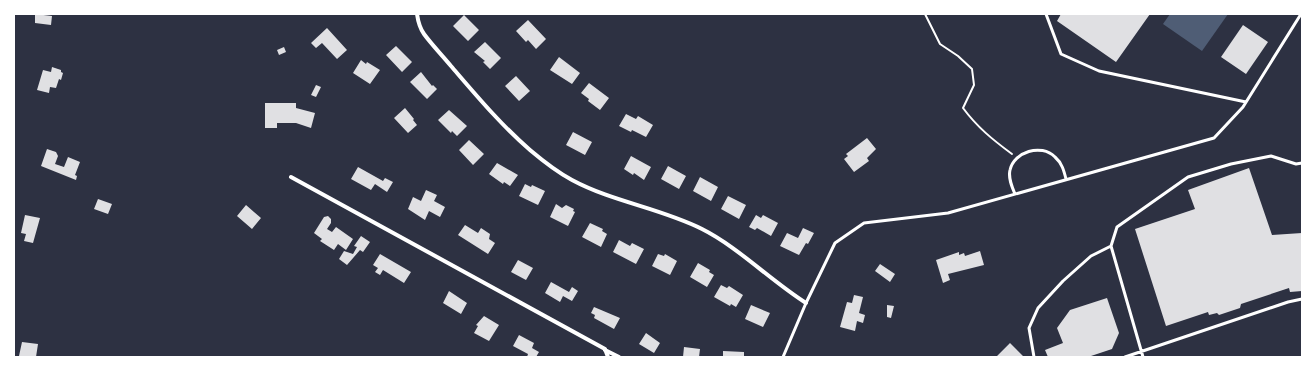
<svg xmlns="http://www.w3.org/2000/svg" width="1316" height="371" viewBox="0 0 1316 371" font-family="Inter,sans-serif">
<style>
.water{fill:#4f5d75}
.building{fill:#e0e0e3}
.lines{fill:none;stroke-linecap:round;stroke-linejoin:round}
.path{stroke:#fff;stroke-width:2}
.service{stroke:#fff;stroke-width:3}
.minor{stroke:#fff;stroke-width:4}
</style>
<rect width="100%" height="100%" fill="#2d3142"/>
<path class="water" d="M1170,14H1228L1202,51L1163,24Z"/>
<path class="building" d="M35,14L52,16L51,25L35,23Z
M1061,14H1150L1116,62L1057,21Z
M464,15L479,30L468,41L453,26Z
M528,20L546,39L536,49L528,40L526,42L516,31Z
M1243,25L1268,42L1246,74L1221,57Z
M327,28L347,50L337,59L322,43L316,48L311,43Z
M485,42L501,58L490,69L483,62L485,61L474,52Z
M396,46L412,62L402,72L386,55Z
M284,47L286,52L279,55L277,50Z
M559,57L580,73L572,84L550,70Z
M361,60L366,64L367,62L380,70L370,84L353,73Z
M52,67L61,70V72L63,73L61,80L59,79L56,88L50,87L49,93L37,90L43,70L51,72Z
M421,72L432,86L433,85L437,89L427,99L410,82Z
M516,76L530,91L519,101L505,86Z
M589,83L609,98L600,110L588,101L589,99L581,93Z
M316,85L321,87L316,97L311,95Z
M265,103H296V108L315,113L311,128L296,123H277V128H265Z
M405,108L414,119L413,120L417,125L408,133L394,118Z
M449,110L467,126L457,136L452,131L451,133L438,120Z
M626,114L636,119L638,116L653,125L646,137L632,130L631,132L619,126Z
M573,132L592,142L585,155L566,145Z
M867,138L876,149L867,158L869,161L854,172L844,159L848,156L846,154Z
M469,140L484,154L473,165L459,150Z
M47,149L56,152L58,156L55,164L64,167L68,157L80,162L75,175L77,176L76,180L41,166Z
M631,156L651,167L644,180L634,173L633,175L624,169Z
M497,163L518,175L510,186L504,182L503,184L489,174Z
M668,166L686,176L679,189L661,179Z
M358,167L383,181L385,178L393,182L387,192L375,184L371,190L351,179Z
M1249,168L1272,235L1302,233V291L1290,292L1289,288L1241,304L1240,308L1219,315L1217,313L1209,315L1208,312L1166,326L1135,229L1195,209L1188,190Z
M700,177L718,187L711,201L693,191Z
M525,184L531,187L532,185L545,191L538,205L519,196Z
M426,190L437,195L434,201L445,207L440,217L429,211L425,220L408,209L413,197L421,201Z
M728,196L746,205L739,219L721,209Z
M98,199L112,204L108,214L94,209Z
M556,204L562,208L566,205L574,209L573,211L575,212L568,226L550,217Z
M246,205L261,218L252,229L237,216Z
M25,215L40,218L33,243L24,241L26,234L21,233Z
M756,215L761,218L763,215L778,223L771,236L757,228L755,230L749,227Z
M328,216L331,219V223L327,229L332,232L336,227L353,239L346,250L338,244L334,250L320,241L322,239L314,233L324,217Z
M590,223L603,229L602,231L607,234L601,247L582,237Z
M465,225L478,233L481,228L490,234L489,239L495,243L488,254L458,235Z
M803,228L814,233L808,244L806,243L799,255L780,246L787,233L798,238Z
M361,236L370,242L363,252L360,250L347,265L339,259L344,251L353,254L357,247L354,246Z
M619,240L630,246L632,243L644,249L636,264L613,252Z
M980,251L984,265L948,274L950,280L943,283L936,260L959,252V255L964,253L965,256Z
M380,254L411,272L404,283L383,270L380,275L375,272L378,268L373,265Z
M658,254L664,256L665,254L677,261L670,275L652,266Z
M518,260L533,268L526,280L511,272Z
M698,263L710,270L709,272L714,275L707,287L690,277Z
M880,264L895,274L890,282L875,271Z
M551,282L569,292L572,287L578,291L572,301L563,296L560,302L545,293Z
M721,285L727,288L729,286L743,295L736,307L731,304L730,306L714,297Z
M449,291L467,303L461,314L443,303Z
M854,295L863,297L859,313L865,315L863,323L857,321L855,331L840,327L847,302L852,303Z
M1107,298L1119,333L1112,349L1088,357H1048L1045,350L1063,343L1057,328L1070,310Z
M751,305L770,313L763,327L745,319Z
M887,305L894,306L891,318L887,317Z
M594,307L620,318L614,329L594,318L595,315L591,313Z
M484,316L499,325L489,341L474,333L478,326L476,325Z
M646,333L660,343L654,353L639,344Z
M519,335L534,343L532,348L539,352L536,357H527L528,354L513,346Z
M22,342L38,344L36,357L19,356Z
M1010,343L1023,356L1022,357H996Z
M684,347L700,349L699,357H683Z
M723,351L744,352V357H723Z"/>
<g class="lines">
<path class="path" d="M925,14L940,44L958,56L972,69L974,85L963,108C977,127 993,140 1012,154"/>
<path class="service" d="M1046,14L1061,54L1099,71L1246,102
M1015,194C1012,187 1008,178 1010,170C1014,152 1041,143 1055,157C1062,163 1064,171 1066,179
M783,357L806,303L835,243L864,223L948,213L1214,138L1243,107L1301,14
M1034,357L1029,328L1038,308L1063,281L1091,256L1111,246
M1125,357L1288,302L1302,299
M1143,357L1111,246L1117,227L1188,177L1231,164L1271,156L1296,164L1302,163"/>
<path class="minor" d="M417,14C418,21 419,27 424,34C432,45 442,55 451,66C476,95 501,125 530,150C543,161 557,172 572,180C613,202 660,208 702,229C738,247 771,281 806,303
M291,177L605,349L608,357
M605,350L619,357"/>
</g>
<rect width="1316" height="371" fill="none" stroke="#ffffff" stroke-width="30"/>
</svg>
